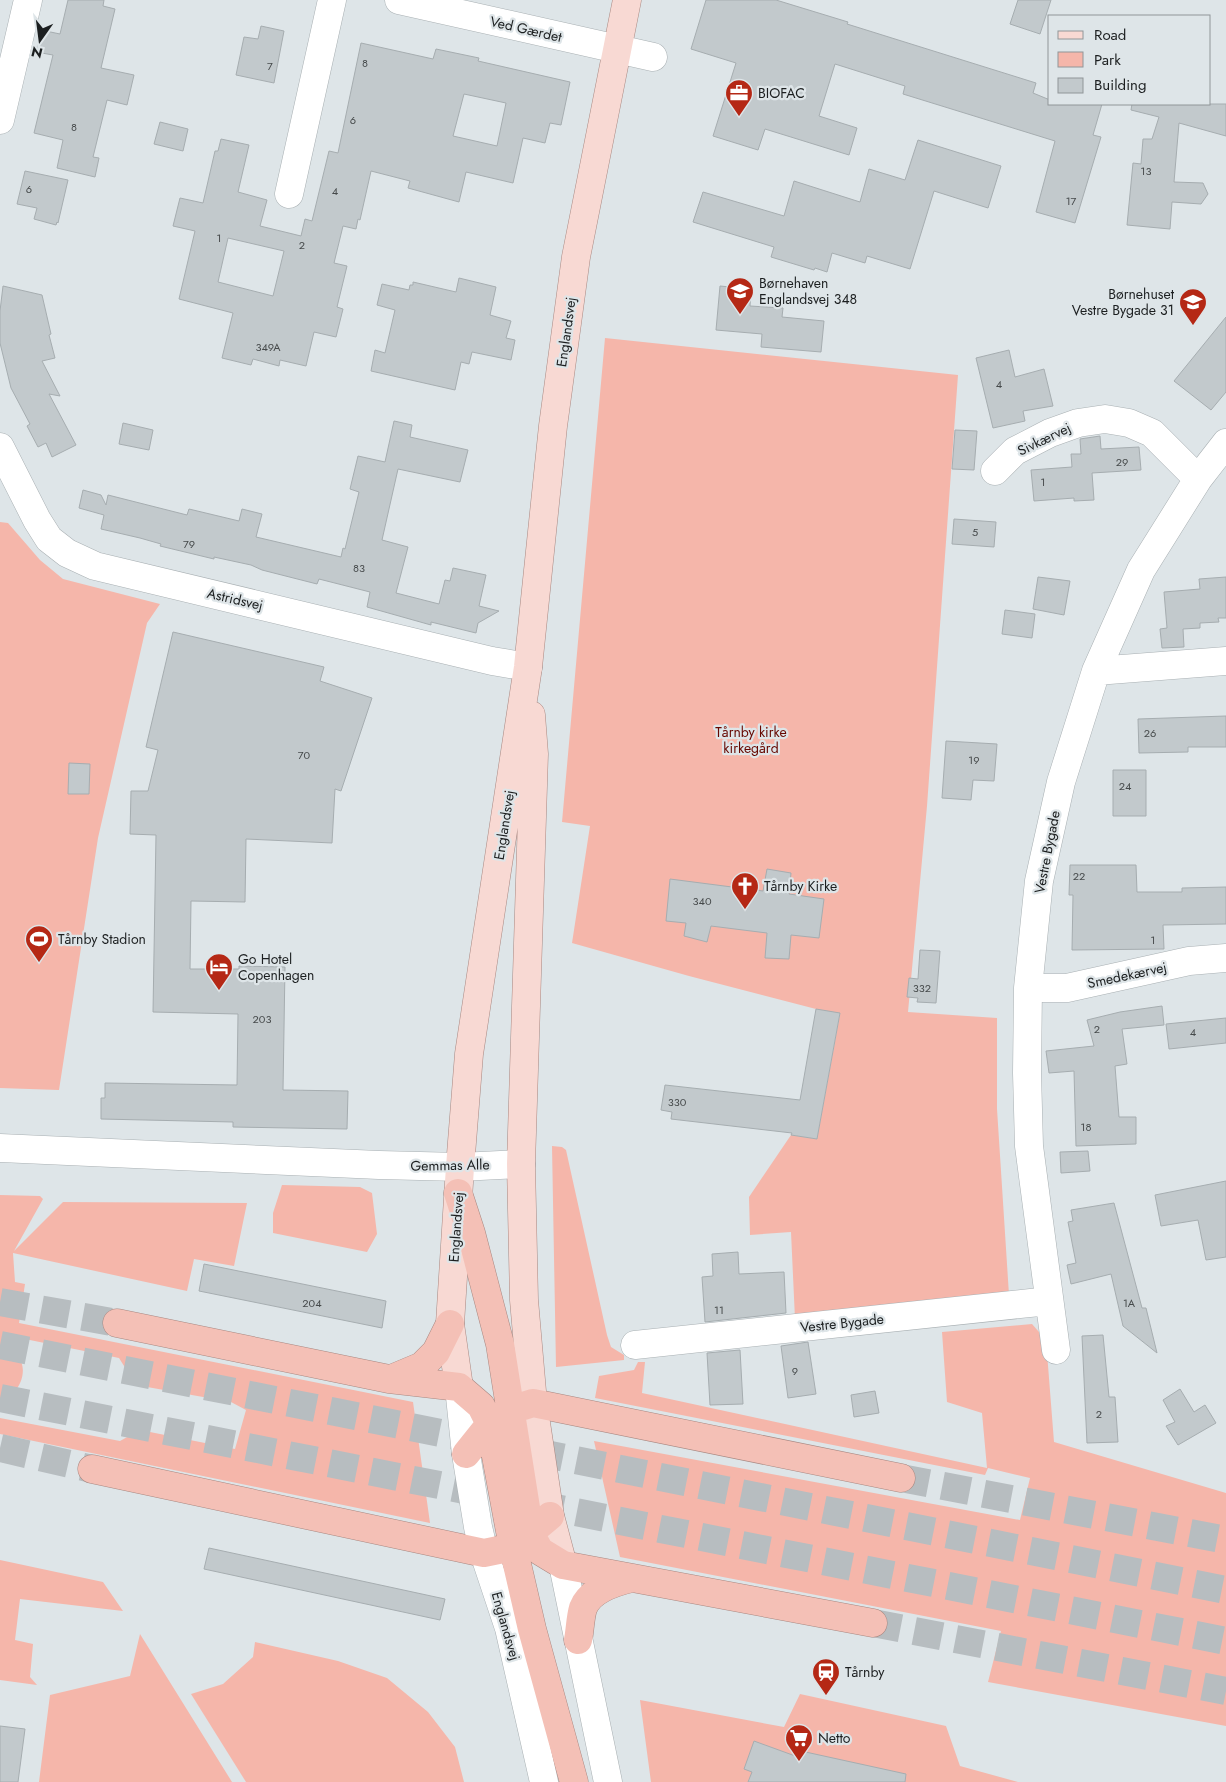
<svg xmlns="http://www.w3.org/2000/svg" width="1226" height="1782" viewBox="0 0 1226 1782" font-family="Jost,sans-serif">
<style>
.green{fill:#f5b6aa}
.building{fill:#c2c9cc;stroke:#a6adb0;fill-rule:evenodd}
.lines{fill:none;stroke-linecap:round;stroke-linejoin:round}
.highway-tunnel{stroke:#b7bdc0;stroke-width:28;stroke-dasharray:28 14;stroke-linecap:butt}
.minor-casing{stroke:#a9b0b3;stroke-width:29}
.major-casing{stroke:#a88882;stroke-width:29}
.highway-casing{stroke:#a88882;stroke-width:29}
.minor{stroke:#fff;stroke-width:28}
.major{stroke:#f8d9d3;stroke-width:28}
.highway{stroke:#f4c0b6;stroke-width:28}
.labels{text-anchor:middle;stroke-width:4.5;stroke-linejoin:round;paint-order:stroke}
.number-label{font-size:11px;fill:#464a4b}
.street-label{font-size:14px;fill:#1c1f20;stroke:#dee5e8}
.poi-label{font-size:14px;fill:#1c1f20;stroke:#dee5e8;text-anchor:start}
.park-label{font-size:14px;fill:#660700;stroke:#dee5e8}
</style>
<rect width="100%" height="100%" fill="#dee5e8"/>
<path class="green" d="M605,338L958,375L927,806L908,1012L997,1018V1109L1009,1295L795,1319L791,1232L750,1235L749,1197L791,1135L817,1139L840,1014L816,1009L689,976L572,943L590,826L562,822Z
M0,522L8,523L40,560L63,579L160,604L147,623L98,838L59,1090L0,1088Z
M552,1146L562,1147L566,1150L607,1335L611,1347L624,1355V1360L556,1367Z
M282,1185L360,1187L372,1193L377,1234L367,1252L273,1233V1213Z
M0,1195L40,1196L43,1199L14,1251L63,1202L247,1203L234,1266L194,1259L187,1291L13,1253L15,1282L25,1284L19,1323L413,1402L430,1523L0,1434V1418L120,1441L140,1430L235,1449L246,1410L231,1402L136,1385L119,1358L5,1335L3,1349C7,1351 13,1352 17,1356C27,1365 23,1383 14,1392C10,1395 4,1397 0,1400Z
M1032,1324L1046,1340L1054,1442L1226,1493V1726L988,1682L1001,1631L620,1557L594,1441L1020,1520L1030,1478L988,1468L985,1475L595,1398L599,1376L634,1370L638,1362H645L642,1393L987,1468L982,1413L947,1402L942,1332Z
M0,1560L103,1582L123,1611L20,1599L15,1640L33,1644L30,1677L37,1685L0,1680Z
M140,1634L232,1782H39L50,1695L130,1676Z
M255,1642L338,1661L387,1678L428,1712L455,1747L464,1782H246L191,1694L223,1684L253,1657Z
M800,1694L946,1726L960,1766L1018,1782H651L640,1700L784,1727Z"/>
<path class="building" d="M68,0H104L103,6L115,9L101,68L134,75L127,105L107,100L93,157L99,158L95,177L57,168L63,140L34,133L53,55L36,52L41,30L60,34Z
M706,0H776L848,22L847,24L1036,83L1033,93L1050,100V104H1102L1093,135L1101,137L1075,223L1036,212L1055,141L903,94L905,86L835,64L819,116L857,128L849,155L765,129L758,150L713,136L736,63L691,49Z
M1018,0H1051L1040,34L1010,24Z
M261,26L284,31L274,83L236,75L244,37L258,39Z
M361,43L433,59L436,49L479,58L478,61L570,82L561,125L550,123L545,143L523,138L513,183L466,172L459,202L408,188L410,181L371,171L360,220L358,219L356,229L343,226L334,263L347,266L337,307L343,309L336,337L314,332L306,366L280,360L279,366L253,359L251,365L222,358L233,313L179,299L195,231L173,226L180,198L203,203L215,151H218L221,139L249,145L238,192L267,200L260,226L301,236L305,219L312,221L329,151L338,153ZM464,94L506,103L497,146L453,136ZM228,238L284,251L273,296L218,282Z
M1132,104H1226V136L1179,123L1174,182L1203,183L1208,194L1201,204L1172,202L1170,229L1127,225L1133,163L1141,164L1143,139H1152L1159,117L1131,110Z
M160,122L188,129L183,151L154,144Z
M918,140L1001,166L988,208L934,191L910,269L867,256L865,263L832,253L827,272L815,268L814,270L771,257L774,247L693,222L703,192L784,216L794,181L860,202L869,169L905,180Z
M25,171L68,180L58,223L57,222L56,225L34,219L37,208L17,204Z
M459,278L496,287L490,315L511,321L506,338L515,340L511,360L472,352L469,364L461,362L455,390L371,371L375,350L385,353L395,310L377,305L382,284L409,290L410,285H413V282L456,292Z
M3,286L42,295L51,334L49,335L55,358L42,361L60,396L49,394L76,445L52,457L46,443L38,447L27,426L30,424L11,388L0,343V311Z
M720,286L751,289L750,306L783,308L782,317L824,321L821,352L761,347L762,334L716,330Z
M1226,317V392L1211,410L1174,381Z
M1009,350L1015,377L1044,369L1053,406L1023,411L1025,421L993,428L976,358Z
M394,421L412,425L410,437L468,450L460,482L398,469L382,540L408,547L396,593L439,604L445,580L450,581L453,568L486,575L479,606L499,611L478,623L476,633L431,622V625L367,607L370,592L319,579L317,584L262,570L251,565L214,557V559L160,546L161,544L140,538L101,529L104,515L79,508L83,490L101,495L106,505L108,495L187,515L189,509L239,521L242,509L262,514L256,537L341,557L343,548L345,549L359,492L350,489L358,456L385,462Z
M123,423L153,430L149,450L119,444Z
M955,430L977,431L974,470L952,469Z
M1100,436L1101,449L1139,447L1141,470L1092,473L1094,500L1074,501V498L1034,501L1031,470L1072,467L1071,454H1081L1080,439Z
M954,519L996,522L994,547L952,544Z
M1038,577L1070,581L1064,615L1033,609Z
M1226,577V618H1218L1219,622L1200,623V628L1183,629L1184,647L1162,648L1160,629L1167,628L1164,592L1200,589L1199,579Z
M1005,610L1035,614L1032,638L1002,634Z
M173,632L324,667L320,681L372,698L341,791L335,789L332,843L246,839L245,902L191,901L190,969H239V966L285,967L283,1090L348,1091L347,1129L233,1127V1122L101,1119V1098H105V1083L237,1085L238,1014L153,1012L156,835L130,834L131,791H148L158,750L146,747Z
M1226,716V747H1188V752L1139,753L1138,719Z
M946,741L997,744L994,781L973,780L971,800L942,798Z
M69,763L90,764L89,794H68Z
M1113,770H1146V816H1113Z
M1070,865H1136L1137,892H1182V888L1226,887V924L1163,925L1164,949L1072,950L1073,895H1069Z
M767,869L791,873L789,894L824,899L819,938L791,935L789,959L765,958L767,933L711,926L707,942L684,936L686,923L666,921L670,879L763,891Z
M920,950L940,951L936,1003L917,1002L918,998L907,997L909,978L918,979Z
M1162,1006L1164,1025L1122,1029L1127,1064L1115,1066L1119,1117H1136V1144L1076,1146L1074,1071L1049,1073L1046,1051L1094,1046L1087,1020L1120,1012Z
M816,1009L840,1013L817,1139L791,1135L792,1133L671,1119L672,1112L661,1110L665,1085L800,1100Z
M1226,1018V1043L1169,1049L1166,1024Z
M1088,1151L1090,1171L1061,1173L1060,1152Z
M1226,1181V1257L1206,1260L1198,1220L1161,1226L1155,1195Z
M1114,1203L1142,1308H1146L1157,1353L1123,1326L1111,1274L1071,1284L1067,1265L1076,1263L1068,1222L1073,1221L1071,1210Z
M738,1252L739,1274L784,1272L786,1313L705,1322L702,1277L713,1276L712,1254Z
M204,1264L386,1301L382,1328L199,1291Z
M1103,1335L1109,1397H1115L1118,1442L1087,1443L1082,1336Z
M808,1342L816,1394L788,1398L781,1346Z
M740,1350L743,1404L710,1405L707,1353Z
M1180,1389L1194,1412L1205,1405L1216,1423L1178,1445L1166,1426L1175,1422L1163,1400Z
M875,1391L879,1413L854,1417L851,1395Z
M209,1548L445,1599L440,1620L204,1569Z
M0,1726L25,1729L18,1782H0Z
M754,1741L798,1757L801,1751L906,1774L905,1782H748L752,1772L744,1769Z"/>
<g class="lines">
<path class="highway-tunnel" d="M0,1302L117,1323
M0,1345L1226,1590
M0,1398L1226,1641
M0,1448L92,1469
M901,1478L1226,1540
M873,1623L1226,1691"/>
<g class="minor-casing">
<path id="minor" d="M399,0L653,57
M0,120L28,0
M289,194L332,0
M0,447L37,520L49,539L67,553L95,566L492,661L528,667
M995,471L1015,451L1050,433L1078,423L1105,419L1129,423L1152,433L1198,479
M1096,671L1226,661
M1028,988H1067L1189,961L1226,958
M0,1148L379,1165L460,1167L521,1164
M635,1345L1049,1301
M1056,1350L1029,1146L1027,1073L1028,988L1039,881L1061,782L1096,671L1141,570L1198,479L1226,443
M459,1387L466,1454L478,1527L484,1553L509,1628L544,1782
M563,1565L608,1782"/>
</g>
<g class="major-casing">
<path id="major" d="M531,715L534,754L521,1164L524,1300L533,1403L550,1516L563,1565
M459,1387L450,1324L460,1167L469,1054L528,667L553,426L576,257L627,0"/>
</g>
<g class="highway-casing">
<path id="highway" d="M458,1193L471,1233L500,1344L530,1533L540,1551L563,1565L873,1623
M117,1323L389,1379L459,1387L481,1406L490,1424L513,1547L532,1629L574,1782
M391,1379L422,1366L436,1352L450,1324
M466,1454L490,1424L510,1410L533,1403L901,1478
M92,1469L484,1553L513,1547L550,1516
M578,1640C580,1630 580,1618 583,1608C590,1590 615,1582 632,1578"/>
</g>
<use href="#minor" class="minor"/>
<use href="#major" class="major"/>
<use href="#highway" class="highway"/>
</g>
<defs>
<g id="office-pin" transform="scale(1.4375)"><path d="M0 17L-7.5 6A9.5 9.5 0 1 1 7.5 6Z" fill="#b52815" stroke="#dee5e8"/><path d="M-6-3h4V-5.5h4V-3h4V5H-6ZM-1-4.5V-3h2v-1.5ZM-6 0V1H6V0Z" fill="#fff"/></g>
<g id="school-pin" transform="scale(1.4375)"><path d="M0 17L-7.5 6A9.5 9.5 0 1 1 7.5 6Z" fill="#b52815" stroke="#dee5e8"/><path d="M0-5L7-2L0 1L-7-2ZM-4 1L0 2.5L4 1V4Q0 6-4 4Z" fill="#fff"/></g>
<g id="church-pin" transform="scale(1.4375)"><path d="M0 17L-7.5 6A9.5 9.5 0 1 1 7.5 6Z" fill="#b52815" stroke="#dee5e8"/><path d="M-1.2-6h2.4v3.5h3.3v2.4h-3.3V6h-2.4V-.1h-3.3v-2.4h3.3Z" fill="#fff"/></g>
<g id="stadium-pin" transform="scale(1.4375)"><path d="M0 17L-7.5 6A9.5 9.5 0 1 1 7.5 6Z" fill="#b52815" stroke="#dee5e8"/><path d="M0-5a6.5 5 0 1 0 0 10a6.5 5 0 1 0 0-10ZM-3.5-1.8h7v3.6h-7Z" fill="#fff"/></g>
<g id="hotel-pin" transform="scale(1.4375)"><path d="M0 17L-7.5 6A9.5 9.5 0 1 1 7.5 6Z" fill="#b52815" stroke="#dee5e8"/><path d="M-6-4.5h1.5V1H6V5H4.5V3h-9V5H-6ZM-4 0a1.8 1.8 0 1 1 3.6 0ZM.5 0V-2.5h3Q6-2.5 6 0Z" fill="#fff"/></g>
<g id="station-pin" transform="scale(1.4375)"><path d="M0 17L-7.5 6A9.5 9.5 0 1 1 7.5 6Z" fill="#b52815" stroke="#dee5e8"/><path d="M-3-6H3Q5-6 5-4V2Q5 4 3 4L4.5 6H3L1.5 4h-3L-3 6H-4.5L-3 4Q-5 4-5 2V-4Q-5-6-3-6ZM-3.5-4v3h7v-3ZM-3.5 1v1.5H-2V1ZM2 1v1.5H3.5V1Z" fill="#fff"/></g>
<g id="supermarket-pin" transform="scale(1.4375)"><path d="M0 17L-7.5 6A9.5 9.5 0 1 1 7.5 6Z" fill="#b52815" stroke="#dee5e8"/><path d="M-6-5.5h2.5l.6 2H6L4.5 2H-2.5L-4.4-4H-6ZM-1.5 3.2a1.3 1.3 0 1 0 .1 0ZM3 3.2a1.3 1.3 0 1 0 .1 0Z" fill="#fff"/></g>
</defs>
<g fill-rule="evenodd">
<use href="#office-pin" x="739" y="93"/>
<use href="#school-pin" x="740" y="291"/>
<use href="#school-pin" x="1193" y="302"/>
<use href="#church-pin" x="745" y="886"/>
<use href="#stadium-pin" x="39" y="939"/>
<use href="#hotel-pin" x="219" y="967"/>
<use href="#station-pin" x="826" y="1672"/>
<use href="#supermarket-pin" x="799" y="1738"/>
</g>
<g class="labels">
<g class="number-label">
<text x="365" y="67">8</text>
<text x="270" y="70">7</text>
<text x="353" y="124">6</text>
<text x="74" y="131">8</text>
<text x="1146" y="175">13</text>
<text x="29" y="193">6</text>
<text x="335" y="195">4</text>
<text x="1071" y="205">17</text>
<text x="219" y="242">1</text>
<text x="302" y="249">2</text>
<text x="268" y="351">349A</text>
<text x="999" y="388">4</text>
<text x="1122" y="466">29</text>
<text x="1043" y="486">1</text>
<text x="975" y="536">5</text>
<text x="189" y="548">79</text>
<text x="359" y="572">83</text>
<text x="1150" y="737">26</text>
<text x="304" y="759">70</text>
<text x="974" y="764">19</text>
<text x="1125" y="790">24</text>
<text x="1079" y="880">22</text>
<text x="702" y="905">340</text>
<text x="1153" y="944">1</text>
<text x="922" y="992">332</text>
<text x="262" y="1023">203</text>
<text x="1097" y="1033">2</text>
<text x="1193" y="1036">4</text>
<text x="677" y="1106">330</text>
<text x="1086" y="1131">18</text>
<text x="312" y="1307">204</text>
<text x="1129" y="1307">1A</text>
<text x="719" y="1314">11</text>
<text x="795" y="1375">9</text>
<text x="1099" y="1418">2</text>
</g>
<g class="street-label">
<text transform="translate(526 29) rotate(13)" y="5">Ved Gærdet</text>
<text transform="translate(566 332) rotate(-82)" y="5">Englandsvej</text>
<text transform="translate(1044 439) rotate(-26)" y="5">Sivkærvej</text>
<text transform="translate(235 599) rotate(13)" y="5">Astridsvej</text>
<text transform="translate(504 825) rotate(-81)" y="5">Englandsvej</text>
<text transform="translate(1047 852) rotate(-79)" y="5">Vestre Bygade</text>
<text transform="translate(1127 975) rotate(-12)" y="5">Smedekærvej</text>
<text transform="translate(450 1165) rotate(-1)" y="5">Gemmas Alle</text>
<text transform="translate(456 1227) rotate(-86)" y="5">Englandsvej</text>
<text transform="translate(842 1323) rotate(-6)" y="5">Vestre Bygade</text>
<text transform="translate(506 1626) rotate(74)" y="5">Englandsvej</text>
</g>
<g class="poi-label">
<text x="758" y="98">BIOFAC</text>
<text x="759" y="288">Børnehaven<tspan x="759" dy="16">Englandsvej 348</tspan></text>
<text x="1174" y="299" text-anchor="end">Børnehuset<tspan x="1174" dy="16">Vestre Bygade 31</tspan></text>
<text x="764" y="891">Tårnby Kirke</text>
<text x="58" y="944">Tårnby Stadion</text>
<text x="238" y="964">Go Hotel<tspan x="238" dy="16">Copenhagen</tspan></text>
<text x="845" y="1677">Tårnby</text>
<text x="818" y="1743">Netto</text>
</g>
<g class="park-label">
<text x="751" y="737">Tårnby kirke<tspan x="751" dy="16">kirkegård</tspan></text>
</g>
</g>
<rect x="1048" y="15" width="162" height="90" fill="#dee5e8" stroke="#909698"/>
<rect x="1058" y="31" width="25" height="8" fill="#f8d9d3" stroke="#909698"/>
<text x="1094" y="40" font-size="15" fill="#1c1f20">Road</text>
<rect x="1058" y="52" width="25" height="15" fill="#f5b6aa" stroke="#909698"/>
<text x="1094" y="65" font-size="15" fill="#1c1f20">Park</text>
<rect x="1058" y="78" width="25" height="15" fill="#c2c9cc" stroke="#909698"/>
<text x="1094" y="90" font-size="15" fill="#1c1f20">Building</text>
<g transform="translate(40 40) rotate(194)" stroke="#dee5e8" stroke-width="4" paint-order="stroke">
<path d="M0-4L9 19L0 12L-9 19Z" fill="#1c1f20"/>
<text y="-8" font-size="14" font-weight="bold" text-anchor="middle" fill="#1c1f20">N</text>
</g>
</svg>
